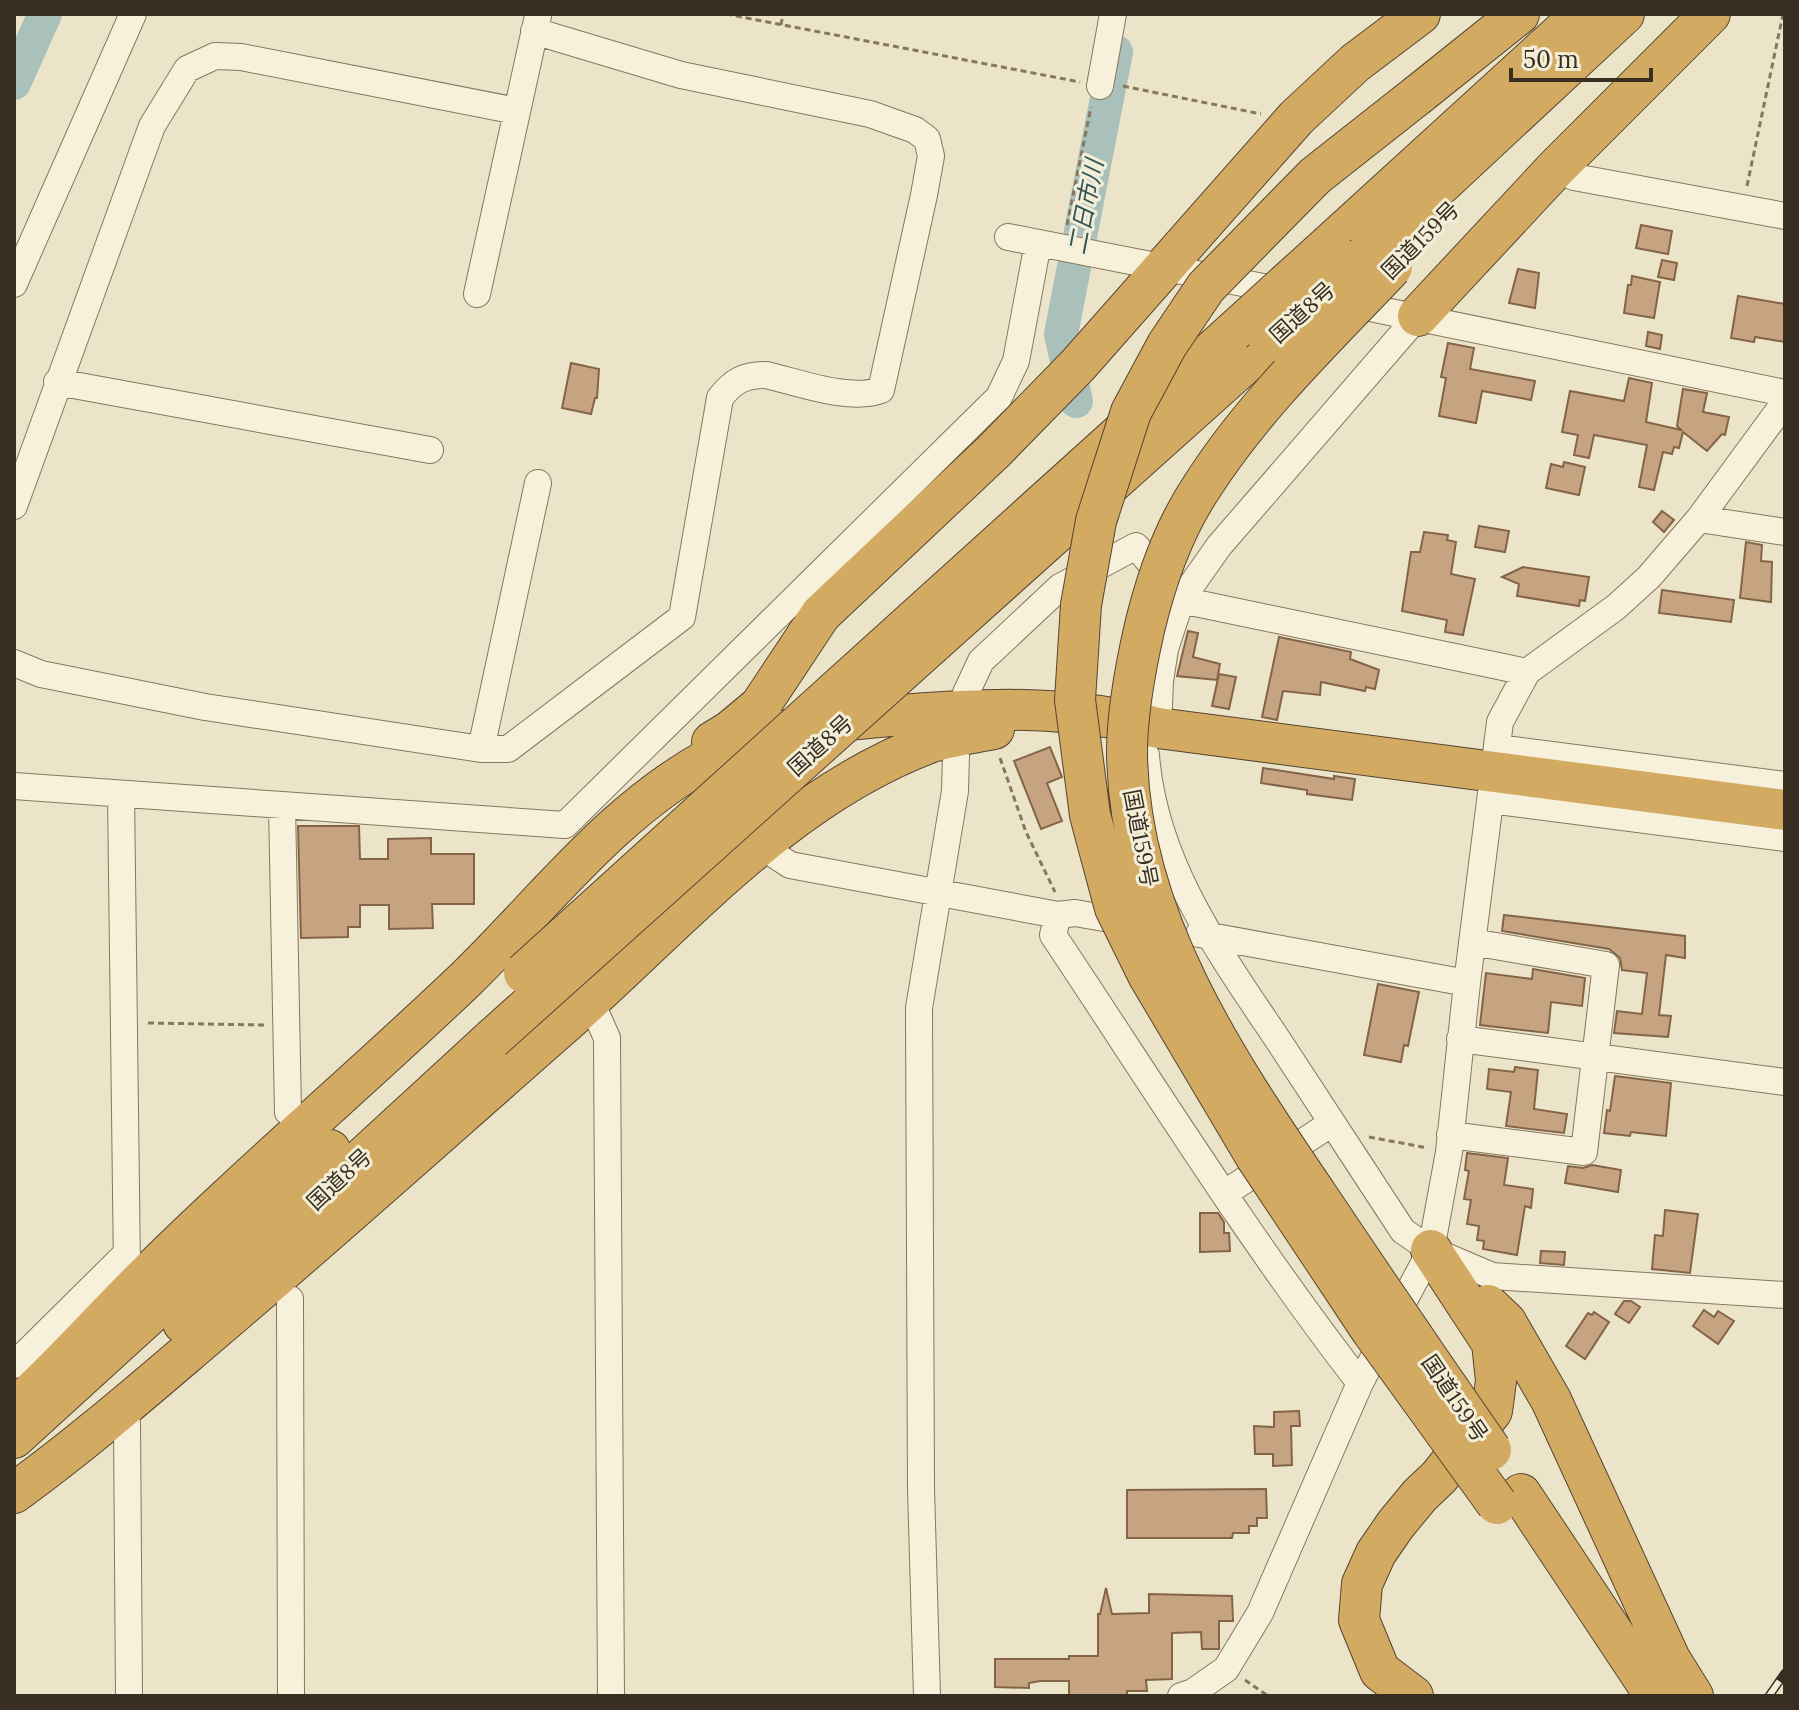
<svg xmlns="http://www.w3.org/2000/svg" width="1799" height="1710" viewBox="0 0 1799 1710" font-family="Lora,'Noto Sans JP',serif">
<style>
.lines{fill:none;stroke-linecap:round;stroke-linejoin:round}
.river{stroke:#a9c0bb;stroke-width:34}
.building{fill:#c6a482;stroke:#846447;stroke-width:2}
.minor-casing{stroke:#86775f;stroke-width:28}
.highway-casing{stroke:#554532;stroke-width:42}
.path{stroke:#86775f;stroke-width:3;stroke-dasharray:6 4;stroke-linecap:butt}
.minor{stroke:#f7f1dc;stroke-width:26}
.highway{stroke:#d3aa61;stroke-width:40}
.rail-casing{stroke:#382e21;stroke-width:9}
.rail{stroke:#f3eed8;stroke-width:6;stroke-dasharray:18;stroke-linecap:butt}
.highway-bridge-casing{stroke:#554532;stroke-width:42;stroke-linecap:butt}
.highway-bridge{stroke:#d3aa61;stroke-width:40}
.labels{text-anchor:middle;stroke-width:6;stroke-linejoin:round;paint-order:stroke}
.street-label{font-size:22px;fill:#382e21;stroke:#f3eed8}
.water-label{font-size:24px;font-style:italic;fill:#325656;stroke:#f3eed8}
</style>
<rect width="100%" height="100%" fill="#ebe4c9"/>
<g class="lines">
<path class="river" d="M14,83L45,14
M1076,401L1061,334L1116,52"/>
</g>
<path class="building" d="M1641,225L1672,231L1668,254L1636,248Z
M1662,260L1677,263L1674,280L1658,277Z
M1518,269L1539,273L1535,308L1509,303Z
M1632,276L1660,282L1654,318L1624,313L1628,285H1631Z
M1738,296L1785,304V342L1755,337L1754,342L1731,338Z
M1648,332L1662,335L1660,349L1646,346Z
M1448,343L1474,348L1470,369L1535,381L1531,400L1482,391L1476,423L1439,416L1446,378L1441,377Z
M571,363L599,369L597,398H595L591,414L562,408Z
M1629,378L1652,383L1646,422L1681,430L1677,426L1683,389L1707,393L1703,412L1729,417L1725,435L1722,434L1707,451L1683,432L1679,448L1674,447L1672,454L1663,452L1654,490L1639,487L1647,445L1594,435L1589,458L1574,455L1578,435L1562,432L1570,391L1624,401Z
M1564,462L1585,467L1579,495L1546,488L1551,464L1563,467Z
M1662,511L1674,520L1664,532L1653,522Z
M1479,526L1509,531L1505,552L1475,547Z
M1424,532L1448,535L1447,540L1456,542L1451,574L1475,579L1463,635L1445,632L1447,620L1402,611L1411,552H1420Z
M1746,542L1762,545L1761,561L1772,562L1771,602L1740,598Z
M1523,567L1589,577L1585,601L1580,600L1579,606L1517,596L1519,584L1502,577Z
M1662,590L1734,600L1731,622L1659,613Z
M1188,631L1198,633L1193,657L1220,664L1217,680L1177,676Z
M1279,637L1351,652L1350,659L1379,670L1375,689L1366,687L1365,691L1321,682L1320,695L1283,691L1277,720L1262,717Z
M1219,674L1236,677L1229,709L1212,706Z
M1050,747L1062,777L1047,783L1062,821L1041,829L1014,761Z
M1263,768L1334,779V776L1355,779L1352,800L1307,794V790L1261,783Z
M298,826H359L360,859H388V839L431,838V854H474V904H432L433,928L389,929V905H360V927H348V937L301,938Z
M1504,915L1685,936V958L1666,955L1659,1015L1671,1016L1668,1037L1614,1033L1617,1011L1642,1014L1647,973L1622,970L1620,958L1609,949L1502,931Z
M1533,969L1585,978L1582,1006L1551,1002L1548,1033L1480,1025L1486,973L1532,979Z
M1378,984L1419,992L1408,1046L1404,1045L1401,1062L1364,1055Z
M1515,1067L1538,1070L1534,1109L1567,1114L1564,1133L1506,1126L1511,1092L1487,1089L1489,1069L1514,1072Z
M1615,1076L1671,1083L1666,1136L1631,1132L1630,1136L1604,1133L1607,1110L1610,1111Z
M1467,1153L1508,1158L1504,1185L1533,1189L1531,1208L1525,1206L1517,1255L1483,1249L1484,1241L1477,1240L1479,1226L1467,1224L1471,1200L1464,1199L1469,1171L1465,1170Z
M1592,1165L1621,1170L1618,1192L1565,1183L1568,1166L1583,1168Z
M1665,1210L1698,1214L1690,1273L1652,1269L1655,1235L1663,1236Z
M1200,1213H1218L1224,1222V1233H1229L1230,1251L1200,1252Z
M1541,1251L1565,1252L1564,1265L1540,1263Z
M1624,1301H1631L1640,1307L1629,1323L1615,1314Z
M1704,1310L1714,1317L1718,1311L1734,1321L1718,1344L1693,1326Z
M1594,1312L1609,1322L1585,1359L1566,1346L1588,1313L1592,1315Z
M1299,1411L1300,1426H1291L1292,1465L1273,1466V1454H1255L1254,1426L1274,1427V1412Z
M1266,1489L1267,1518H1257V1526H1249V1533H1233L1232,1538H1127V1490Z
M1106,1588L1112,1614L1149,1613V1594L1232,1596L1233,1621H1219V1649H1202L1201,1632L1172,1633V1679L1146,1680L1147,1691H1127V1696H1069V1681H1040L1029,1683V1688L995,1687V1659H1069V1656H1098V1614H1100Z"/>
<g class="lines">
<g class="minor-casing">
<path id="minor" d="M1100,86L1113,14
M1556,168L1574,177L1785,216
M1008,237L1288,292
M14,284L133,14
M477,294L538,16
M1346,303L1785,393
M57,382L430,450
M14,506L152,126L187,69L215,56L241,57L517,111
M1699,519L1785,532
M14,663L41,674L205,707L481,749H508L682,617L720,398C733,381 744,375 766,375C798,382 850,402 881,390L924,195L931,156L927,139L915,130L870,114L681,75L534,31
M966,693L981,661L1060,587L1136,546L1181,600L1527,672
M1158,728L1160,681L1165,649L1181,600L1219,546L1418,316
M1497,748L1785,785
M481,749L538,483
M1146,755C1154,864 1221,955 1280,1043C1321,1106 1362,1168 1403,1231L1431,1250L1492,1276L1785,1295
M14,786L565,825L999,397L1016,361L1038,243
M121,794L127,1269L139,1283
M1490,800L1785,838
M282,805L288,1112
M760,845L790,865L1058,915L1075,913L1133,923
M1058,915L1053,935C1153,1085 1249,1240 1360,1383
M1199,934L1467,983
M590,1000L607,1038L611,1696
M1460,1039L1785,1082
M1450,1135L1584,1152L1606,965L1472,942
M1225,1193L1332,1123
M290,1299L291,1696
M14,1365L127,1253
M111,1417L127,1423L129,1696
M927,1696L921,1489L919,1008L955,791L956,755
M1181,1696L1193,1692L1226,1669L1260,1613L1360,1383L1431,1250L1449,1152L1467,983L1500,722L1527,672L1616,607L1649,577L1699,519L1785,402"/>
</g>
<g class="highway-casing">
<path id="highway" d="M1419,94L1519,14
M1330,244L1582,14
M1365,255L1624,14
M1418,316L1556,168L1710,14
M914,620L1233,332
M932,644L1269,342
M712,742L730,731L760,706L821,614L994,451L1078,365L1296,118L1355,63L1420,14
M1488,1305L1506,1322L1551,1400L1670,1659L1693,1696
M183,1323L492,1039
M14,1409C58,1369 97,1325 139,1283C244,1178 358,1082 466,979C545,902 613,810 712,757C766,728 831,721 890,716C981,708 1069,704 1158,728L1785,810
M14,1438L330,1150
M14,1493C79,1446 139,1394 200,1342C323,1238 443,1130 565,1023C678,923 787,795 932,742C952,736 974,733 994,729
M1521,1494L1655,1696
M1413,1696L1380,1671L1359,1620L1362,1584L1376,1553L1396,1524L1420,1495L1439,1477L1492,1411L1496,1381L1492,1343L1431,1250"/>
</g>
<path class="path" d="M726,14L1080,82
M781,25L783,14
M1123,86L1261,114
M1747,186L1783,14
M1067,225L1091,107
M1000,758L1026,832L1055,892
M148,1023L264,1025
M1369,1137L1428,1148
M1245,1680L1268,1696"/>
<use href="#minor" class="minor"/>
<use href="#highway" class="highway"/>
<g class="rail-casing">
<path id="rail" d="M1769,1696L1785,1673"/>
</g>
<use href="#rail" class="rail"/>
<g class="highway-bridge-casing">
<path id="highway-bridge" d="M1419,94L1315,176L1206,287L1167,345L1131,412L1096,521L1081,605L1075,700L1090,815L1115,908L1148,975L1256,1157L1371,1330L1497,1504
M1392,267C1327,336 1255,404 1203,485C1173,529 1156,579 1144,630C1135,670 1127,712 1127,753C1129,919 1227,1062 1317,1195C1374,1280 1432,1365 1491,1450
M1233,332L1330,244
M1269,342L1365,255
M524,973L914,620
M492,1039L932,644"/>
</g>
<use href="#highway-bridge" class="highway-bridge"/>
</g>
<g class="labels">
<g class="street-label">
<text transform="translate(1420 240) rotate(-45)" y="8">国道159号</text>
<text transform="translate(1302 312) rotate(-42)" y="8">国道8号</text>
<text transform="translate(820 745) rotate(-42)" y="8">国道8号</text>
<text transform="translate(1141 838) rotate(79)" y="8">国道159号</text>
<text transform="translate(339 1179) rotate(-43)" y="8">国道8号</text>
<text transform="translate(1455 1398) rotate(56)" y="8">国道159号</text>
</g>
<g class="water-label">
<text transform="translate(1086 207) rotate(-79)" y="8">二日市川</text>
</g>
</g>
<rect width="1799" height="1710" fill="none" stroke="#382e21" stroke-width="32"/>
<path d="M1511 68v12h140v-12" fill="none" stroke="#382e21" stroke-width="4"/>
<text x="1523" y="68" font-size="24" fill="#382e21" stroke="#f3eed8" stroke-width="6" paint-order="stroke">50 m</text>
</svg>
